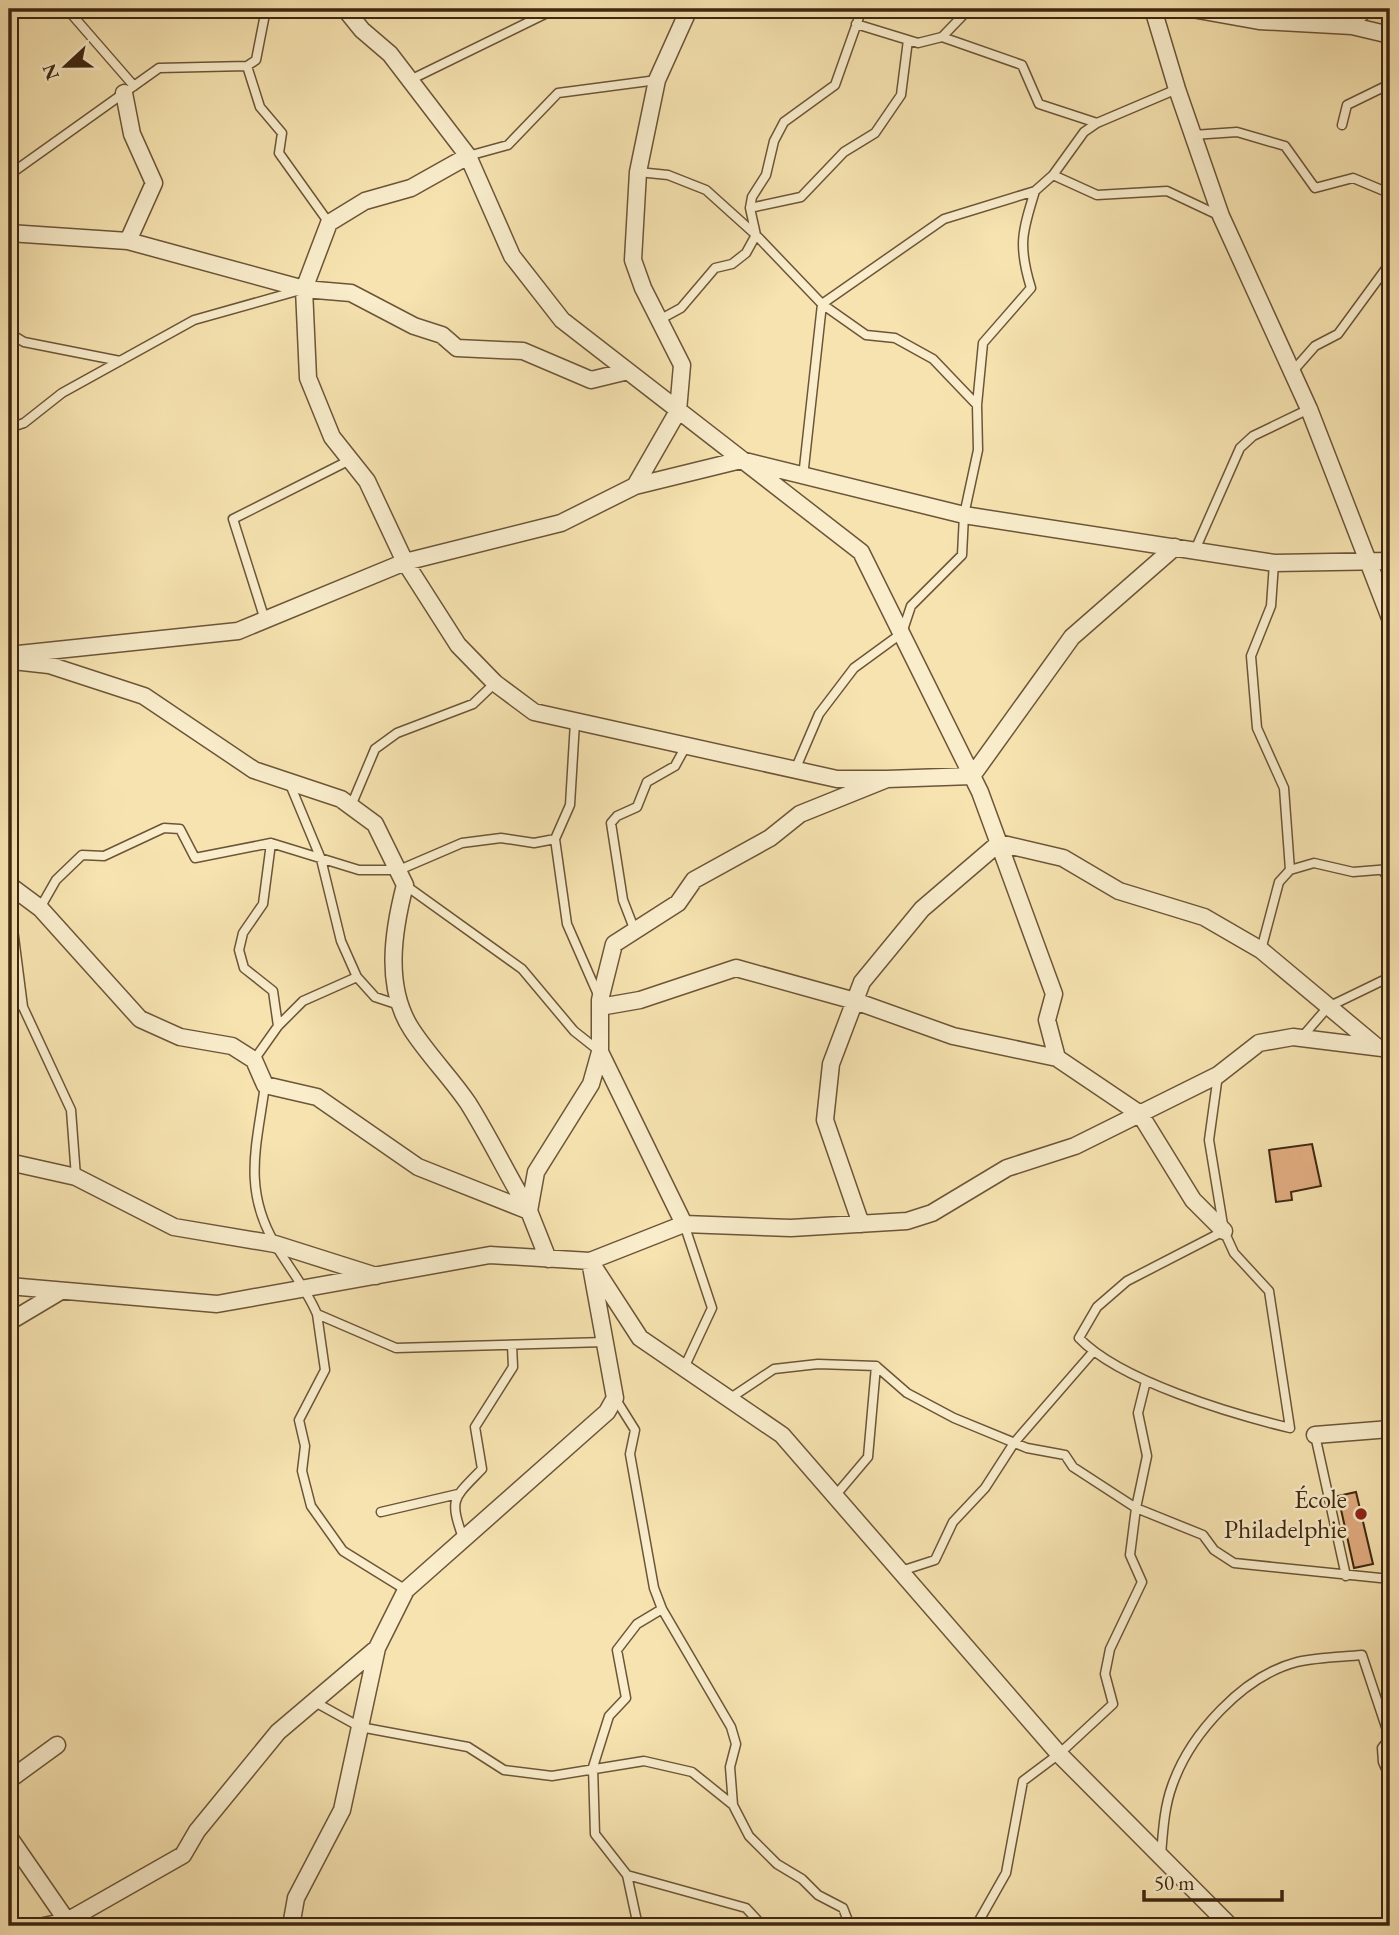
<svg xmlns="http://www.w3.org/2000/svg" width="1399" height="1935" viewBox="0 0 1399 1935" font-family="'EB Garamond',serif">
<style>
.building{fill:#e2ae82;stroke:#3e2610;stroke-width:2}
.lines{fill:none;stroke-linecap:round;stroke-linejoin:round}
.service-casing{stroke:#6c5538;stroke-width:11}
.minor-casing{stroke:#6c5538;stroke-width:19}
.service{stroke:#f9edcc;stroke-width:8}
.minor{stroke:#f9edcc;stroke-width:16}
.poi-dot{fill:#8f2418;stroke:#f9edcc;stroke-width:2.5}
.labels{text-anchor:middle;stroke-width:5;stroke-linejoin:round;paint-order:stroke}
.poi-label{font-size:26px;fill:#3e2610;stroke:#f9edcc;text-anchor:end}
</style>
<rect width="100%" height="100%" fill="#f6e3b0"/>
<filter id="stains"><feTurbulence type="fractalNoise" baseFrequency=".00286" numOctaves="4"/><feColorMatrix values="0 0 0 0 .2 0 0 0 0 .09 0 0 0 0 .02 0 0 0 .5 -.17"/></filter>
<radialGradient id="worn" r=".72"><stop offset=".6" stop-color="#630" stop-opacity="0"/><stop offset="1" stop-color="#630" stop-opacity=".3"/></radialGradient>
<path class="building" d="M1312,1144L1321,1186L1291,1192L1292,1200L1276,1202L1269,1150Z
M1356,1492L1373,1564L1354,1568L1338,1496Z"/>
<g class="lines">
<g class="service-casing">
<path id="service" d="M67,9L134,86
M856,24L918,43L942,37L969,9
M1353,25L1372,9
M942,37L1022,65L1039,104L1097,123
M247,66L260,107L282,133L279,153L329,223
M410,80L545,14L546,9
M1342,125L1347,105L1390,84
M1193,135L1237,132L1285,146L1315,188L1353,178L1389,193
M468,156L508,145L558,93L657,80
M638,172L668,175L706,190L756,235L822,304L866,335L895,338L933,359L977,405
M9,175L159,68L247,66L256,60L266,9
M1053,175L1097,195L1167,191L1218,215
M750,208L801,197L844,152L875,133L901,95L908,40
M659,320L681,308L715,268L732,264L746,253L756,235L750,208L752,197L766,175L774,141L784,122L835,85L862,9
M9,333L24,342L120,361
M1293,371L1315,346L1338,334L1390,263
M9,428L24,423L62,393L194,320L297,291
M803,477L822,304L944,219L1035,191L1053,175L1084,132L1097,123L1177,89
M1195,550L1240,448L1253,436L1309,409
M1274,563L1271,606L1251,656L1257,728L1284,788L1290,870
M265,620L233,519L350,460
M575,722L570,805L555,839L567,924L599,997
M795,770L819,714L854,668L902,633L911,606L962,555L964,515L978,450L977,405L983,343L1031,288C1018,246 1022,232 1035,191
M289,782L321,859L341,941L357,977L375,997L399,1005
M351,806L375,749L397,733L473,704L495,683
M271,843L263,904L243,933L239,950L244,968L273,991L278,1026
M1383,870L1390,883
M405,885L522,969L574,1031L598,1050
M9,898L23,1007L71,1110L76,1177
M40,908L56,880L82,855L104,856L164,828L180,829L195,858L271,843L359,870H399L462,843L501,838L534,843L555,839
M635,931L623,900L611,823L617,816L637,807L647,782L675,766L686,746
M1261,950L1279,882L1290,870L1314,863L1353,872L1390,869
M9,996L23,1007
M1302,1037L1328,1007L1390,977
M254,1060L278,1026L303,1001L357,977
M1218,1075L1209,1140L1224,1231L1234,1253L1269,1291L1290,1428C1232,1414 1120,1381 1079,1338L1097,1307L1127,1281L1224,1231
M265,1085C257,1145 242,1188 275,1244C289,1268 306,1288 317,1314L396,1348L605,1342
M684,1224L712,1308L684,1368
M317,1314L325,1370L299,1420L305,1446L302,1471L311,1506L343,1551L406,1590
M615,1398L635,1430L630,1454L654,1588L662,1609L731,1727L736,1744L730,1767L733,1805
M729,1399L774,1369L818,1364L876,1366L907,1393L954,1418L1027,1448L1065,1455L1073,1467L1136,1508L1203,1535L1214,1550L1234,1563L1390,1579
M1315,1435L1346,1576
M835,1496L868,1457L876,1366
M381,1512L458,1494
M463,1538C449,1498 453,1499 482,1469L475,1427L513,1367L512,1345
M901,1571L935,1560L953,1522L985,1488L1014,1443L1093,1352
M313,1701L360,1727L468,1747L504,1770L552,1776L644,1761L692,1772L733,1805L749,1836L777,1864L802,1879L818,1895L843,1908L850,1926
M1389,1739L1382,1748L1383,1762L1390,1778
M1161,1855C1163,1832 1164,1808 1172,1786C1190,1734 1243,1676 1297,1662C1318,1657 1341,1657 1362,1655L1390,1739
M627,1875L746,1908L759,1922L758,1926
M638,1926L627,1875L595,1834L593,1767L609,1716L626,1698L617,1650L637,1624L662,1609
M976,1926L1006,1873L1023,1781L1059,1754L1113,1704L1105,1674L1110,1649L1142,1582L1130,1555L1136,1508L1147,1456L1138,1413L1146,1381"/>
</g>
<g class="minor-casing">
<path id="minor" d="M345,9L362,30L390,54L468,156L512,256L562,320L861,552L980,792L1054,994L1047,1020L1057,1058L1140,1114L1193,1200L1224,1231
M1153,9L1177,89L1221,216L1309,409L1390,618
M1192,9L1259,21L1352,26L1390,35
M124,93L132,134L154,183L128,241
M468,156L411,188L365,201L329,223L304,289L308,378L332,437L367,481L405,562L458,645L495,683L534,712L837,779H887
M9,233L128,241L304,289L351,293L414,326L442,335L457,348L523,351L591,380L628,371
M635,486L678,411L682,365L643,288L633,260L638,172L657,80L689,9
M9,655L238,631L405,562L561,523L635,486L741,460L964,515L1274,563L1390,561
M13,661L49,665L144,696L254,770L341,799L375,824L405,885C393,931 384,988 412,1030C429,1056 451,1078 468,1103C490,1138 508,1176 529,1211
M9,885L40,908L140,1019L180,1037L232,1046L254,1060L265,1085L317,1097L418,1167L529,1211L548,1259
M600,1007L640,1000L736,968L855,1001L953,1036L1057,1058
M600,1052L684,1224
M9,1162L76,1177L174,1227L275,1244L376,1276
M529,1211L536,1172L591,1084L600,1052V1000L614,944L678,903L694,880L770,838L800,814L887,779L972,776L1072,637L1175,547
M861,1224L825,1120L831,1064L862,982L922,909L999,843L1063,858L1119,891L1204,917L1261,950L1377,1047
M9,1286L217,1304L490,1255L590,1261L640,1338L782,1435L1059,1754L1230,1926
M9,1322L61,1291
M1315,1435L1390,1429
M9,1780L57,1745
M9,1837L67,1921L183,1855L197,1831L278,1732L377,1648
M44,1926L67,1921L73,1924
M291,1926L296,1898L342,1810L377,1648L406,1590L607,1412L615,1398L590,1261L684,1224L791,1228L907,1221L932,1213L1007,1168L1075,1146L1218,1075L1259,1043L1293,1037L1390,1049"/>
</g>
<use href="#service" class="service"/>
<use href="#minor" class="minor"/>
</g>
<circle class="poi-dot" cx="1361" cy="1514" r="7"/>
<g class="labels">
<g class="poi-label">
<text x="1347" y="1508">École<tspan x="1347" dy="30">Philadelphie</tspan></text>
</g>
</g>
<rect width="1399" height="1935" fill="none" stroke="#f6e3b0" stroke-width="35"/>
<rect x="10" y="10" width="1378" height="1914" fill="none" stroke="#3e2610" stroke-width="3.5"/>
<rect x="18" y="18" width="1364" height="1900" fill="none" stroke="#3e2610" stroke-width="2"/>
<g transform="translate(66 66) rotate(248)" stroke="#f9edcc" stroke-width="5" paint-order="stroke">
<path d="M0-5L12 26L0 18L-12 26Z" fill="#3e2610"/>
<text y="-10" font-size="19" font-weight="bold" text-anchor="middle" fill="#3e2610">N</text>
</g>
<path d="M1144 1890v10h138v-10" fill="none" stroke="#3e2610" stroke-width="3.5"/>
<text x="1154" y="1890" font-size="21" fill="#3e2610" stroke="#f9edcc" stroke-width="5" paint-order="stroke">50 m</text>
<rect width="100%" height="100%" filter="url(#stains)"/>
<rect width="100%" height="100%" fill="url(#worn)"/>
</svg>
